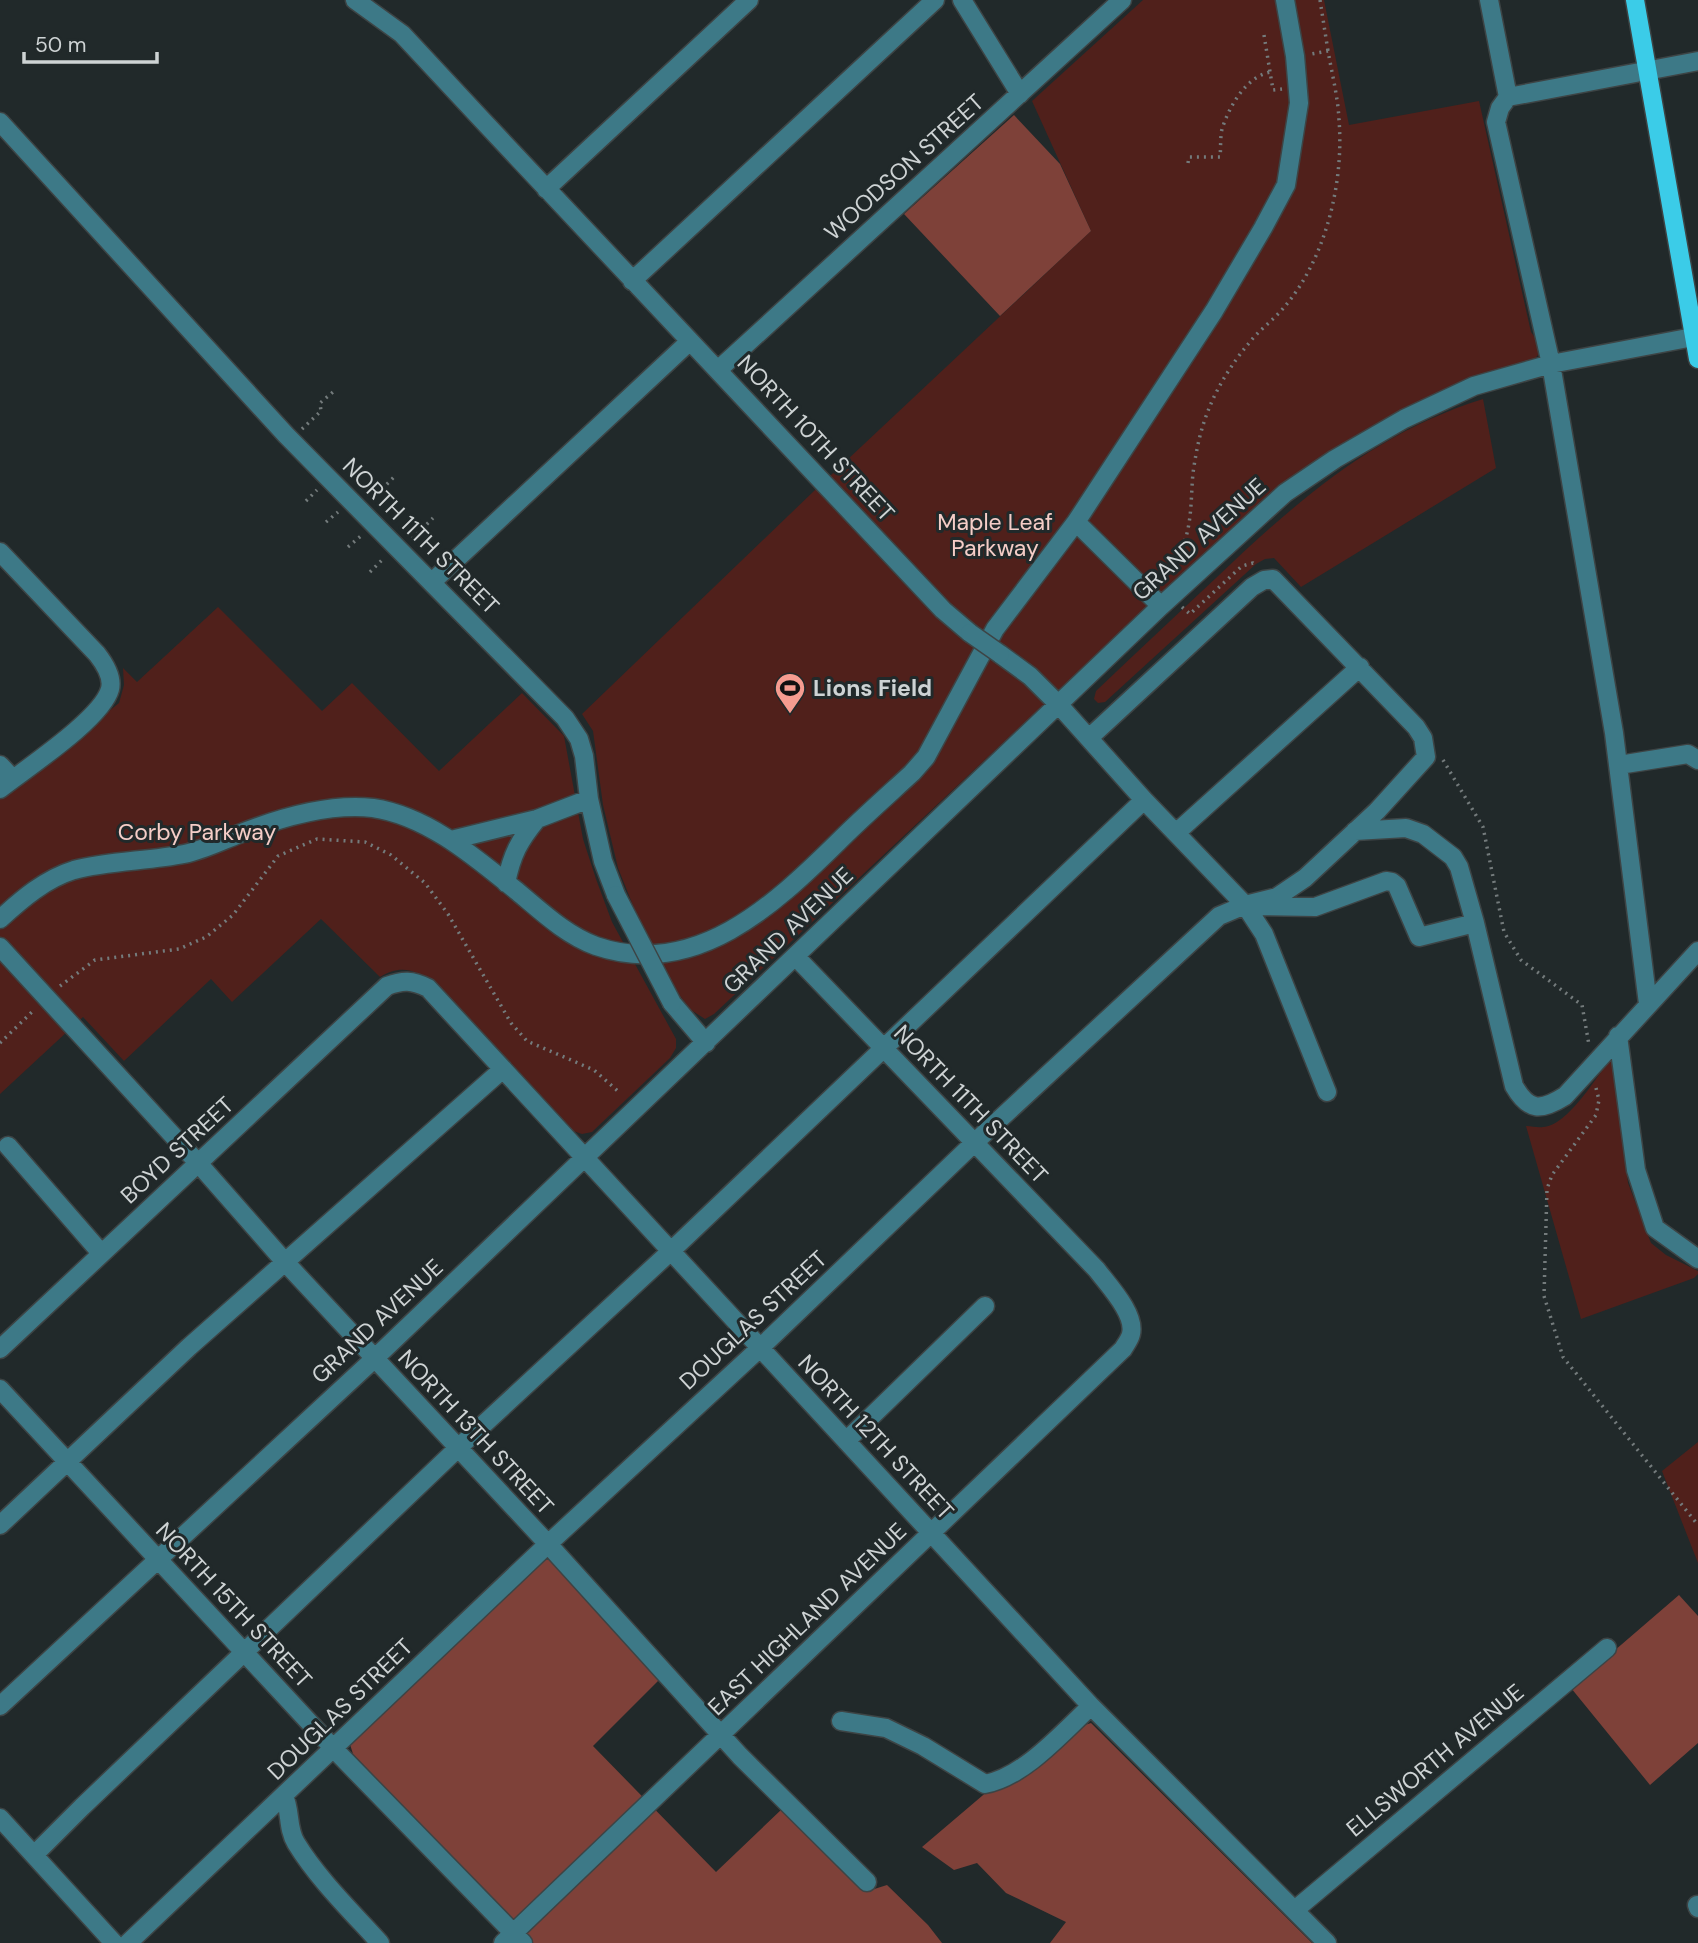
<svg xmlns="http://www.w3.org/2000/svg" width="1698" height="1943" viewBox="0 0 1698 1943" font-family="'DM Sans',sans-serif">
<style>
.green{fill:#50201b}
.forest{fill:#7e4139}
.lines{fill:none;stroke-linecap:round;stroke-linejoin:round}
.minor-casing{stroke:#3d4445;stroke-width:21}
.major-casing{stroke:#3d4445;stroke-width:21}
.path{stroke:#747b7c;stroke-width:3.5;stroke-dasharray:2 5;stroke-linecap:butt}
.minor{stroke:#3d7987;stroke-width:18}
.major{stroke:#3bcce8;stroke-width:18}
.minor-bridge-casing{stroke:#3d4445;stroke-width:21;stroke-linecap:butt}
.minor-bridge{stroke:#3d7987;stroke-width:18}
.labels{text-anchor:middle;stroke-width:6;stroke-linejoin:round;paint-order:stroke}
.street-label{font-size:23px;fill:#ced3d4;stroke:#21292a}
.park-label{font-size:23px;fill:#f5cdc7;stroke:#21292a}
.poi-label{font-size:23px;font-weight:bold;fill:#ced3d4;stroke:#21292a;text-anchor:start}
</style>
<rect width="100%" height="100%" fill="#21292a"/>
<path class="green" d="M1143,0H1324L1349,125L1479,101L1531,332L1538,342L1540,352L1535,359C1431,389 1349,434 1263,499L714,1014L705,1019L691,1010L680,996L668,978L642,928L618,868L603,805L593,731L582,714L814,491L1091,231L1032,101Z
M1483,399L1496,468L1301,587L1274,558L1265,559L1256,564L1105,702L1098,703L1094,699L1096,691C1136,653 1176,615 1216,578C1297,501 1374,433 1483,399Z
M218,607L322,711L352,683L439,771L522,693L564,736L583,839L596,879L612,922L676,1039V1048L670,1058L592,1132L582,1134L573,1131L436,984C416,970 401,964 380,977L321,919L232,1002L211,979L124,1061L83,1017L0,1094V799L119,703L124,685L123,668L137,682Z
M1612,1056L1628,1183L1651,1243L1666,1255L1698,1271V1274L1694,1278L1581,1319L1526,1126C1532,1126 1538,1128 1543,1127C1568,1126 1598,1075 1612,1056Z
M1698,1442V1563L1662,1471Z"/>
<path class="forest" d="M1014,115L1060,164L1091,231L1000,316L904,214Z
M542,1558H552L662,1677L593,1746L716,1872L782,1809L868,1891L887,1885L928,1925L942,1943H515L524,1934L353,1754L349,1741Z
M1679,1595L1698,1616V1743L1650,1785L1571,1688Z
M1091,1723L1312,1943H1050L1066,1922L1006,1893L977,1863L954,1870L922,1847L989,1790L1017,1781L1082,1726Z"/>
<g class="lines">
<g class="minor-casing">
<path id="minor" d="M355,0L402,34C581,227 763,417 943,610L970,633
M962,0L1020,94
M1489,0L1508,97L1500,108L1496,122L1551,364L1614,733L1648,1004
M1508,97L1698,61
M0,122L286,435L565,718L579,739L584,756L589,799L603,861L616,895
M546,189L749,0
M632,281L935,0
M718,370L1122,0
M1076,522L1161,606
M0,552L97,654C104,663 113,677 110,689C102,719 25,769 0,789
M432,582L689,342
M1000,654L1030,676L1059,705L1144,800L1245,905L1264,934L1327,1092
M0,765L13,779
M1619,765L1688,754L1698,760
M1355,831L1406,828L1423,834L1453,857L1459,867L1475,923L1514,1086C1529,1112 1541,1111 1565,1096L1698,951
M1176,833L1360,667
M451,840L537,819L589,799
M506,883C512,854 519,841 537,819
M1259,906L1315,907L1386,881L1392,882L1397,886L1419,937L1475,923
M0,919C22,899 45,879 74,870C107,861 150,861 184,854C203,850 221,841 239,834C279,818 329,803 373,808C428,816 476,858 518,892C542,912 566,935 596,946C695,980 774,905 838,842C862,818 887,796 912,773L926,757L995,629L1076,522L1214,311L1263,228L1286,185L1299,103L1295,56L1285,0
M0,947L199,1164L285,1262L548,1544L740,1756L867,1882
M672,1003L706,1043
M1618,1036L1636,1170L1655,1228L1698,1259
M8,1146L101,1253
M0,1349L387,986C403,980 412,980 428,988L1091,1706L1327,1943
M0,1389L334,1749L523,1943
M846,1441L985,1306
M0,1525L189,1347L503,1069
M0,1706L374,1359L1161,606L1285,493L1335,459L1404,419L1474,386L1551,364L1698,336
M841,1721L886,1728L923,1746L985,1784C1024,1777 1063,1732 1091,1706
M284,1796C291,1811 287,1828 296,1843C318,1879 351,1911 380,1943
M0,1818L114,1943
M34,1855L82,1807L458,1448L671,1251L1144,800
M1697,1905L1698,1908
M1296,1909L1607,1648
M128,1943L548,1544L760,1348L974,1143L1219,916L1245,905L1277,897L1305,878L1377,811L1426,757L1423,738L1416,727L1273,579L1264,580L1252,587L1089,738
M503,1943L1123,1349C1126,1344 1130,1339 1131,1334C1136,1314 1108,1285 1097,1270L795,956"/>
</g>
<g class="major-casing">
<path id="major" d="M1635,0L1698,359"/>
</g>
<path class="path" d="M1320,0L1328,51
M1264,35L1273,90L1282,89
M1188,163L1189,157H1220C1221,148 1220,138 1222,129C1229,107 1246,76 1271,72
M302,429L321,411L320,403L333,392
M372,499L395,476
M306,501L317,490
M326,522L338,512
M412,539L433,518
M348,547L362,535
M370,572L384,558
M1158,582C1168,568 1181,553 1186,537C1192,516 1191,494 1193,473C1196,452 1200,431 1208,411C1217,387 1233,362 1249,343C1260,329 1275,319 1286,305C1326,257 1344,182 1339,120C1338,97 1332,74 1328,51L1311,54
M1182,607L1190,614L1242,566L1253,563L1257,566
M1443,760L1483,827L1504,932L1521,960L1582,1005L1589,1045
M60,986L95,960L179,949L206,937L233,915L278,856L317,839L365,842L391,855L425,883L448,914L511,1023L527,1041L594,1070L620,1093
M0,1043L34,1010
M1596,1088L1599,1100L1596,1115L1552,1175L1547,1189L1544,1296L1563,1357L1698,1525"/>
<use href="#minor" class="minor"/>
<use href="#major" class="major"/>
<g class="minor-bridge-casing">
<path id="minor-bridge" d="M970,633L1000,654
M616,895L672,1003"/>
</g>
<use href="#minor-bridge" class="minor-bridge"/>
</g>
<defs>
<g id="stadium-pin" transform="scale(1.575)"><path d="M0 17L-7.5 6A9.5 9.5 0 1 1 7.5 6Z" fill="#f59c90" stroke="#21292a"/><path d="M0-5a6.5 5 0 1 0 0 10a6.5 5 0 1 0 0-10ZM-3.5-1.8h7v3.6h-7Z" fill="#111"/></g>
</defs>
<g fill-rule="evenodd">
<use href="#stadium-pin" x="790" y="688"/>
</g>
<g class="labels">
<g class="street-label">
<text transform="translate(904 167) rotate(-42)" y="8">WOODSON STREET</text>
<text transform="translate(816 438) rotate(47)" y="8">NORTH 10TH STREET</text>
<text transform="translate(421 536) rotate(45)" y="8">NORTH 11TH STREET</text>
<text transform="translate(1199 539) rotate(-42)" y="8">GRAND AVENUE</text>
<text transform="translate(788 930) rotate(-44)" y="8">GRAND AVENUE</text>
<text transform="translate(971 1104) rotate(46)" y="8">NORTH 11TH STREET</text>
<text transform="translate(177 1150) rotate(-43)" y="8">BOYD STREET</text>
<text transform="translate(753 1320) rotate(-43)" y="8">DOUGLAS STREET</text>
<text transform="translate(377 1321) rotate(-43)" y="8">GRAND AVENUE</text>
<text transform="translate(476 1432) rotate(47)" y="8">NORTH 13TH STREET</text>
<text transform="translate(876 1437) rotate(47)" y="8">NORTH 12TH STREET</text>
<text transform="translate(234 1605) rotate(47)" y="8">NORTH 15TH STREET</text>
<text transform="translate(807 1619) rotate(-44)" y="8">EAST HIGHLAND AVENUE</text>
<text transform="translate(340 1709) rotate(-44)" y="8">DOUGLAS STREET</text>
<text transform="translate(1435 1760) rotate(-40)" y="8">ELLSWORTH AVENUE</text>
</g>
<g class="park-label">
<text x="995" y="530">Maple Leaf<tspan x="995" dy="26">Parkway</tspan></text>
<text x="197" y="840">Corby Parkway</text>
</g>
<g class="poi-label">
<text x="813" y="696">Lions Field</text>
</g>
</g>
<path d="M24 52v10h133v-10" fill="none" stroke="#ced3d4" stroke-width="3.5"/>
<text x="35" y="52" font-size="21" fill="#ced3d4" stroke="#21292a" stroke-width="5" paint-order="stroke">50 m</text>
</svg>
